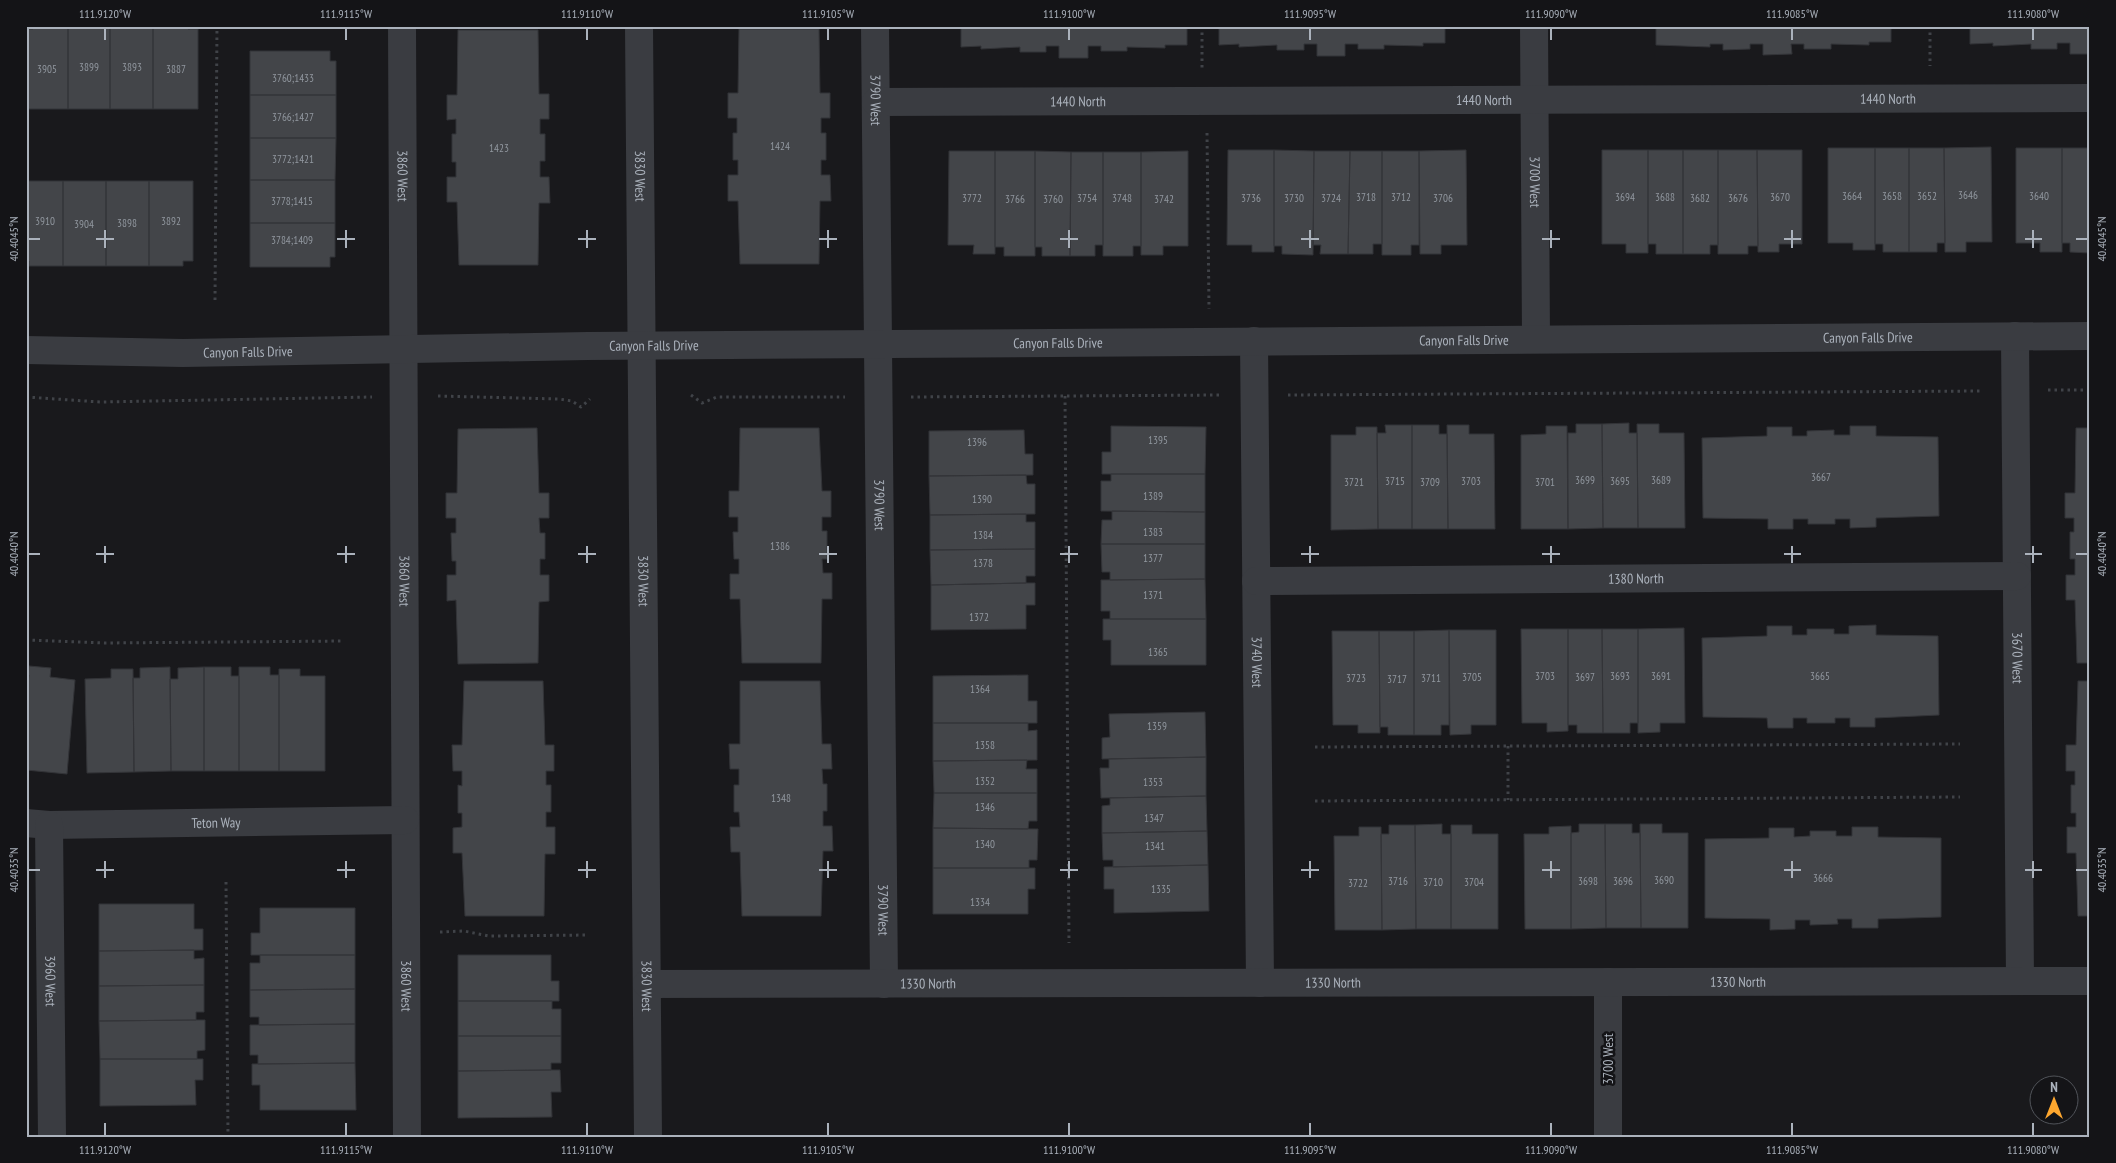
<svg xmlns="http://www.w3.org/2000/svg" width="2116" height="1163" viewBox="0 0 2116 1163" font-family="'PT Sans Narrow',sans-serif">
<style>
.building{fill:#434549;stroke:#333438}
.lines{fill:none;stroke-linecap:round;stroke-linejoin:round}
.path{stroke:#404348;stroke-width:3;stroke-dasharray:2.5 4;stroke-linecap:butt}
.minor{stroke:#3a3c41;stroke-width:28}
.ticks{fill:none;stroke:#abb2bc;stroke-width:2}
.labels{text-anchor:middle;stroke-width:5;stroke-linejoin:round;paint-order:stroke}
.number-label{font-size:11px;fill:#91979f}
.street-label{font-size:14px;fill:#abb2bc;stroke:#141417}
.neatline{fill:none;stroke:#abb2bc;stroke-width:2}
.ticks-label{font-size:12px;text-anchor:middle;fill:#abb2bc}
</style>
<rect width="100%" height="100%" fill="#19191c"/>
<path class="building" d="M33,26H68V109H26V29H33Z
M68,26H110V109H68Z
M110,26H153V109H110Z
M153,26H188V29H198V109H153Z
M961,26H1187V45H1165V48L1127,47V51H1101V46H1088V58H1059V46H1046V52H1020V47L981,49V46L961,47Z
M1219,26H1445V43H1423V46L1384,45V49H1358V44H1345V56H1317V44H1304V50H1277V45L1239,47V44L1219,45Z
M1656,26H1891V42H1869V45L1831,44V49H1804V44H1791L1792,54L1763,55V44H1750V49L1723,50V44H1710V47L1656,45Z
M1970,26H2090V54H2070V43H2057V49H2031V44L1993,46V43L1970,44Z
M739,29H819L820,93H830V118H821V133H826V160H821V175H830L831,201H820L819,264H740L738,201H728V175H738V160H733V133H737V118H728V93H738Z
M458,30H538L539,94H549V119H540V134H545V161H540V177H549L550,203H539L538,265H459L457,202H447V177H456V162H452V134H456V119L447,120V95H457Z
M250,51H330V61H336V95H250Z
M250,95H336V138H250Z
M250,138H336L335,180H250Z
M1991,147L1992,242H1966V252H1945L1944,148Z
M1828,148H1875V250H1853V243H1828Z
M1875,148H1909V252H1883V244H1875Z
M1909,148H1944L1945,243H1937V252H1909Z
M2016,148H2062V252H2040V243H2016Z
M2062,148H2090V253L2070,252V243H2062Z
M1228,150H1274V252H1252V245H1227Z
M1274,150L1314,151L1313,255L1282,254V246H1274Z
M1466,150L1467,245H1441V254H1420L1419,151Z
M1602,150H1648V253H1626V244H1602Z
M1648,150H1683V254H1656V244H1648Z
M1683,150H1718V245H1710V254H1683Z
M1718,150H1757L1758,246H1748V254H1718Z
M1757,150H1802V244H1779V252H1758Z
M949,151H995V254H973L974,245H948Z
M995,151H1035V256H1004V247H995Z
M1035,151L1071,152L1070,256H1042V247H1035Z
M1188,151V246H1163V255H1141V152Z
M1314,151H1350L1348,254H1320L1321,245H1313Z
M1350,151H1382V244H1373V254H1348Z
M1382,151H1419V245H1411V255H1382Z
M1071,152H1103V245H1095V256H1070Z
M1103,152H1141V246H1133V256H1103Z
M250,180H335V223H250Z
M26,181H63V266H29V261H26Z
M63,181H106V266H63Z
M106,181H149V266H106Z
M149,181H193V261H183V266H149Z
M250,223H335V257H330V267H250Z
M1629,423V433H1637L1638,528H1603L1602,424Z
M1576,424H1602L1603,528L1568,529V433H1576Z
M1637,424H1659V433H1684L1685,528H1638Z
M1385,425H1412V529H1378L1377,433H1386Z
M1412,425H1439V434H1447L1448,529H1412Z
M1447,425H1469V434H1494L1495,529H1448Z
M1111,426L1206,427L1205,474H1102V452H1111Z
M1546,426H1567L1568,529H1521V435L1546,434Z
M1850,426H1876V436L1938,437L1939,516L1876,518V527L1850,528V519H1835V524H1808V519H1793V529H1768V519L1703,518L1702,438L1767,436V427H1792V436H1807V431L1834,430V435H1850Z
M1356,427H1377L1378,529L1331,530V435H1356Z
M537,428L539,493H549V518H539L540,533H545V559H540V575H549V601L539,602L538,663L458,664L456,600L447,601V575H456V561H452L451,533H456V518H446V493H457L458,429Z
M740,428H819L822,491H831V517H822V531H827V559H822L823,573H832V599H822L821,663H742L740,599H730V574H739V559H734L733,532H738V517H729V491H739Z
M2076,428H2090V663H2077L2075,600H2066V575H2075V559H2070V532H2074V518H2065V493H2075Z
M1024,430L1025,454H1033V475L929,476V431Z
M1111,474H1205V512L1101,511V481H1111Z
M1026,475L1027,484H1035V514L930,515L929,476Z
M1112,511L1205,512V544H1101L1102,520H1112Z
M1026,514V522H1035V549L930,550V515Z
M1101,544H1205V579L1110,580V572H1102Z
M1035,549V576H1026V583L931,585L930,550Z
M1205,579L1206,619H1110V611H1101V580Z
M1026,583H1035V605H1026V629L931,630V585Z
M1103,619H1206V665H1111V640H1103Z
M1876,625V635L1938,636L1939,715L1875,718V727H1850V718H1835V723H1807V718H1793V728H1768L1767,718L1703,717L1702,638L1767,636V626H1792V635H1807V629H1834V634H1849V626Z
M1684,628L1685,723H1660V732L1638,733V629Z
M1521,629H1568V731L1547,732V723H1522Z
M1568,629H1602L1603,733H1577V725H1568Z
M1602,629H1638V723H1630V733H1603Z
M1449,630H1496V725H1471V734L1450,735Z
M1449,630V725H1441V735H1414V631Z
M1332,631H1379L1380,733H1358V725H1333Z
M1379,631H1414V735H1388V727H1380Z
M29,666L51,668L50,677L75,680L67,774L26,770V699Z
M170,667L171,771L134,772L133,678H140V668Z
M204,667H231V676H239V771H204Z
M204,667V771H171L170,679H178V668Z
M239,667H270V675H279V771H239Z
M111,669H133L134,772L87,773L85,679L111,678Z
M279,669H300V676H325V771H279Z
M26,675H29L26,699Z
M1028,675V701H1037V723H933V676Z
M464,681H543L545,745H554V771H546V785H551V812H546V827H555V854H545L544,916H465L462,853H453V828L462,827V813H458V785L462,786V771H453L452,745H462Z
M740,681H820L822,744H831L832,769H822L823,784H827V811H823V826H832L833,851H823L821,916H742L740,852H731L730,827H740L739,812H734V785H739V769H730L729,744H740Z
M2078,681H2090V916H2078L2076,853H2067V827H2076V813H2071V785H2075V771H2066V745H2076Z
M1205,712L1206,757L1102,759V738L1110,737L1109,714Z
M933,723H1028V731L1037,730V760L933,761Z
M1206,757V796L1101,798L1100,768H1109V759Z
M1027,760L1026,769H1037V793H934L933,761Z
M934,793H1037V821H1029L1028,829L933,828Z
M1206,796L1207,831L1102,833V806L1110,805V798Z
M1442,824V834H1451V929H1416L1415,825Z
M1579,824H1605L1606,928L1571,929V833L1579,832Z
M1605,824H1632V833H1640L1641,928H1606Z
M1640,824H1662V833H1688V928H1641Z
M1389,825H1415L1416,929L1382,930L1381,834H1389Z
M1451,825H1472V834H1498V929H1451Z
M1571,826V929H1525L1524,834H1549V827Z
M1359,827H1381L1382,930H1335L1334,836H1359Z
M1852,827H1878V837L1941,838V917L1878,919V928H1852V919H1837L1838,924L1810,925V920H1795V929L1770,930V919L1705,918V839L1769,838V828H1794V837L1810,836V831H1836V836H1852Z
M933,828L1038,829L1037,860H1029V868H933Z
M1207,831L1208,865L1113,867V860H1103L1102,833Z
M1208,865L1209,911L1114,913V889H1104V867Z
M933,868H1035V889H1028V914H933Z
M99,904H194V929H203V950L99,951Z
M260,908H355V955H251V933H260Z
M194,950V959L204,958V985L99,986V951Z
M260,955H355V989L250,990V963H260Z
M458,955H551V981H559V1001H458Z
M204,985V1012H196V1020L99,1021V986Z
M355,989V1024L259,1025V1017H250V990Z
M458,1001H552V1009H561V1036H458Z
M196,1020H205V1050L197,1051V1059H100L99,1021Z
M355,1024V1063L258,1064V1055H250V1025Z
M458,1036H561V1063H551V1070L458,1071Z
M100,1059H203V1080H195L196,1105L100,1106Z
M355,1063L356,1110H260V1085H252V1064Z
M551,1070H560L561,1092H551L552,1117L458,1118V1071Z"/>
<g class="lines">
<path class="path" d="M1202,26V68
M1930,26V66
M1207,133L1209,309
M215,300L217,26
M2048,390H2090
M691,395L702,403L717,397H845
M1288,395L1982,391
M438,396L559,399L572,401L581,407L590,399
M1065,396L1069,943
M26,397L100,402L372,397
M911,397L1220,395
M26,640L104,643L344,641
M1508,746V800
M1315,747L1960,744
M1315,801L1960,797
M226,882L228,1137
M440,932L464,931L489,936L589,935"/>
<g class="minor">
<path id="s1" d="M402,26L407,1137"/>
<path id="s2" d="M639,26L648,1137"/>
<path id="s3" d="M875,26L884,984"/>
<path id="s4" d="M1534,26L1536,339"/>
<path id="s5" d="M876,102L2090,98"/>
<path id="s6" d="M2015,336L2020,981"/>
<path id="s7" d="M1254,341L1260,983"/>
<path id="s8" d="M26,350L183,353L588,346L2090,336"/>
<path id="s9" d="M1256,581L2017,576"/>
<path id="s10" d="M26,823L49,825L405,820"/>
<path id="s11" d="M49,825L52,1137"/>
<path d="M1608,982V1137"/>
<path id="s12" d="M647,984L2090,981"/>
</g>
</g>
<path class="ticks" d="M105,28V40M346,28V40M587,28V40M828,28V40M1069,28V40M1310,28V40M1551,28V40M1792,28V40M2033,28V40M105,230V248M346,230V248M587,230V248M828,230V248M1069,230V248M1310,230V248M1551,230V248M1792,230V248M2033,230V248M28,239H40M96,239H114M337,239H355M578,239H596M819,239H837M1060,239H1078M1301,239H1319M1542,239H1560M1784,239H1801M2025,239H2042M2076,239H2088M105,546V563M346,546V563M587,546V563M828,546V563M1069,546V563M1310,546V563M1551,546V563M1792,546V563M2033,546V563M28,554H40M96,554H114M337,554H355M578,554H596M819,554H837M1060,554H1078M1301,554H1319M1542,554H1560M1784,554H1801M2025,554H2042M2076,554H2088M105,861V878M346,861V878M587,861V878M828,861V878M1069,861V878M1310,861V878M1551,861V878M1792,861V878M2033,861V878M28,870H40M96,870H114M337,870H355M578,870H596M819,870H837M1060,870H1078M1301,870H1319M1542,870H1560M1784,870H1801M2025,870H2042M2076,870H2088M105,1123V1136M346,1123V1136M587,1123V1136M828,1123V1136M1069,1123V1136M1310,1123V1136M1551,1123V1136M1792,1123V1136M2033,1123V1136"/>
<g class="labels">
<g class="number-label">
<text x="89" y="71">3899</text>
<text x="132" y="71">3893</text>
<text x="47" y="73">3905</text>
<text x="176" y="73">3887</text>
<text x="293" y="82">3760;1433</text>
<text x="293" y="121">3766;1427</text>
<text x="780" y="150">1424</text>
<text x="499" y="152">1423</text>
<text x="293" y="163">3772;1421</text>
<text x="1968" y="199">3646</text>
<text x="1852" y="200">3664</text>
<text x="1892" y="200">3658</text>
<text x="1927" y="200">3652</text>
<text x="2039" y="200">3640</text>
<text x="1366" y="201">3718</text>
<text x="1401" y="201">3712</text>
<text x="1625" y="201">3694</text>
<text x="1665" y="201">3688</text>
<text x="1780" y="201">3670</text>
<text x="972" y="202">3772</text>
<text x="1087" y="202">3754</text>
<text x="1122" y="202">3748</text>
<text x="1251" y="202">3736</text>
<text x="1294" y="202">3730</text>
<text x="1331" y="202">3724</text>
<text x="1443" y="202">3706</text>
<text x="1700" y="202">3682</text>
<text x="1738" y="202">3676</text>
<text x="1015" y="203">3766</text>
<text x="1053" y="203">3760</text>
<text x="1164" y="203">3742</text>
<text x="292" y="205">3778;1415</text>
<text x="45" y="225">3910</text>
<text x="171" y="225">3892</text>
<text x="127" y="227">3898</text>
<text x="84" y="228">3904</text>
<text x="292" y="244">3784;1409</text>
<text x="1158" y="444">1395</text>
<text x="977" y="446">1396</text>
<text x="1821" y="481">3667</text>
<text x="1585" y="484">3699</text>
<text x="1661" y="484">3689</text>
<text x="1395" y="485">3715</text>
<text x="1471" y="485">3703</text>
<text x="1620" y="485">3695</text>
<text x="1354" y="486">3721</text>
<text x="1430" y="486">3709</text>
<text x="1545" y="486">3701</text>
<text x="1153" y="500">1389</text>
<text x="982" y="503">1390</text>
<text x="1153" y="536">1383</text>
<text x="983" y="539">1384</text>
<text x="780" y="550">1386</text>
<text x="1153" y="562">1377</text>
<text x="983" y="567">1378</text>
<text x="1153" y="599">1371</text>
<text x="979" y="621">1372</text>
<text x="1158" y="656">1365</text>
<text x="1545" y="680">3703</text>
<text x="1620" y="680">3693</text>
<text x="1661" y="680">3691</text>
<text x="1820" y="680">3665</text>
<text x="1472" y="681">3705</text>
<text x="1585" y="681">3697</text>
<text x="1356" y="682">3723</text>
<text x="1431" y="682">3711</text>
<text x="1397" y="683">3717</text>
<text x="980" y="693">1364</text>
<text x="1157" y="730">1359</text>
<text x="985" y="749">1358</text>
<text x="985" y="785">1352</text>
<text x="1153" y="786">1353</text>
<text x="781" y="802">1348</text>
<text x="985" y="811">1346</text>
<text x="1154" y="822">1347</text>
<text x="985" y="848">1340</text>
<text x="1155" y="850">1341</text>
<text x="1823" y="882">3666</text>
<text x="1664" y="884">3690</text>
<text x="1398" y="885">3716</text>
<text x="1588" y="885">3698</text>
<text x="1623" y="885">3696</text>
<text x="1433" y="886">3710</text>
<text x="1474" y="886">3704</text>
<text x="1358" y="887">3722</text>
<text x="1161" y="893">1335</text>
<text x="980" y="906">1334</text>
</g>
<g class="street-label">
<text dy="5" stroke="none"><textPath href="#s5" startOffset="608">1440 North</textPath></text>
<text dy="5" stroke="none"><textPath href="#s5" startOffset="1012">1440 North</textPath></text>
<text dy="5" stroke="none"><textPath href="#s3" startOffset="74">3790 West</textPath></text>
<text dy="5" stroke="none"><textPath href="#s5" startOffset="202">1440 North</textPath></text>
<text dy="5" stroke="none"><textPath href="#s1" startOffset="150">3860 West</textPath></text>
<text dy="5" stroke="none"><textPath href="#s2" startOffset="150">3830 West</textPath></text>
<text dy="5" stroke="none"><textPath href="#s4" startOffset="156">3700 West</textPath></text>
<text dy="5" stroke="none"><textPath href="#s8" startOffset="1842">Canyon Falls Drive</textPath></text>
<text dy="5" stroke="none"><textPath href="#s8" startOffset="1438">Canyon Falls Drive</textPath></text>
<text dy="5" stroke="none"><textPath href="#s8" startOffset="1032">Canyon Falls Drive</textPath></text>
<text dy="5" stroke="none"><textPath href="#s8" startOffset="628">Canyon Falls Drive</textPath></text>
<text dy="5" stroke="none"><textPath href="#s8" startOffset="222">Canyon Falls Drive</textPath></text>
<text dy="5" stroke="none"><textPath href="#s3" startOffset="479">3790 West</textPath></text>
<text dy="5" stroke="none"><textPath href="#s9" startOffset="380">1380 North</textPath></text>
<text dy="5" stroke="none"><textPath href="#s1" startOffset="555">3860 West</textPath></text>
<text dy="5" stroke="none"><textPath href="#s2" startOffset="555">3830 West</textPath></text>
<text dy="5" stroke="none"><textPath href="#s6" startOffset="322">3670 West</textPath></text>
<text dy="5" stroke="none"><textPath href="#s7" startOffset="321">3740 West</textPath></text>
<text dy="5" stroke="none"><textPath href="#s10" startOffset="190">Teton Way</textPath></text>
<text dy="5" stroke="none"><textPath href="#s3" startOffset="884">3790 West</textPath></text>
<text dy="5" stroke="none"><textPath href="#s11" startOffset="156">3960 West</textPath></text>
<text dy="5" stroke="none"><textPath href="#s12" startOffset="1091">1330 North</textPath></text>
<text dy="5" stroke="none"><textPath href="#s12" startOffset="686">1330 North</textPath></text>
<text dy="5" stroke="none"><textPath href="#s12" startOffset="281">1330 North</textPath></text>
<text dy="5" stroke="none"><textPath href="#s1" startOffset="960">3860 West</textPath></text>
<text dy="5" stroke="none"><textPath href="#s2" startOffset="960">3830 West</textPath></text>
<text transform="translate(1608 1059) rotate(-90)" y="5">3700 West</text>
</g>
</g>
<rect width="2116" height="1163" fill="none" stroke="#141417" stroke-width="55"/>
<g transform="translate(2054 1100)"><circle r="24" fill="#141417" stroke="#505359"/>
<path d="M0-4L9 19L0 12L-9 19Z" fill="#fea72f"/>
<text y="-8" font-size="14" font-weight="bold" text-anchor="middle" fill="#abb2bc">N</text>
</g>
<rect x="28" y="28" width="2060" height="1108" class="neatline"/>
<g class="ticks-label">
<text x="105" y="18">111.9120°W</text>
<text x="346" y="18">111.9115°W</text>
<text x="587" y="18">111.9110°W</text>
<text x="828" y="18">111.9105°W</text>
<text x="1069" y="18">111.9100°W</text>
<text x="1310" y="18">111.9095°W</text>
<text x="1551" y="18">111.9090°W</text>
<text x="1792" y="18">111.9085°W</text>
<text x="2033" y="18">111.9080°W</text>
<text transform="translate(14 239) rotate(-90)" y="4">40.4045°N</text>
<text transform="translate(2102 239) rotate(-90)" y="4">40.4045°N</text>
<text transform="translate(14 554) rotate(-90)" y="4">40.4040°N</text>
<text transform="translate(2102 554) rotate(-90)" y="4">40.4040°N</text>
<text transform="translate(14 870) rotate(-90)" y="4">40.4035°N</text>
<text transform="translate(2102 870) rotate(-90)" y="4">40.4035°N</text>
<text x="105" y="1154">111.9120°W</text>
<text x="346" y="1154">111.9115°W</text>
<text x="587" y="1154">111.9110°W</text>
<text x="828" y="1154">111.9105°W</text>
<text x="1069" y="1154">111.9100°W</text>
<text x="1310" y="1154">111.9095°W</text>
<text x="1551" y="1154">111.9090°W</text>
<text x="1792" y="1154">111.9085°W</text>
<text x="2033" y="1154">111.9080°W</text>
</g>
</svg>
